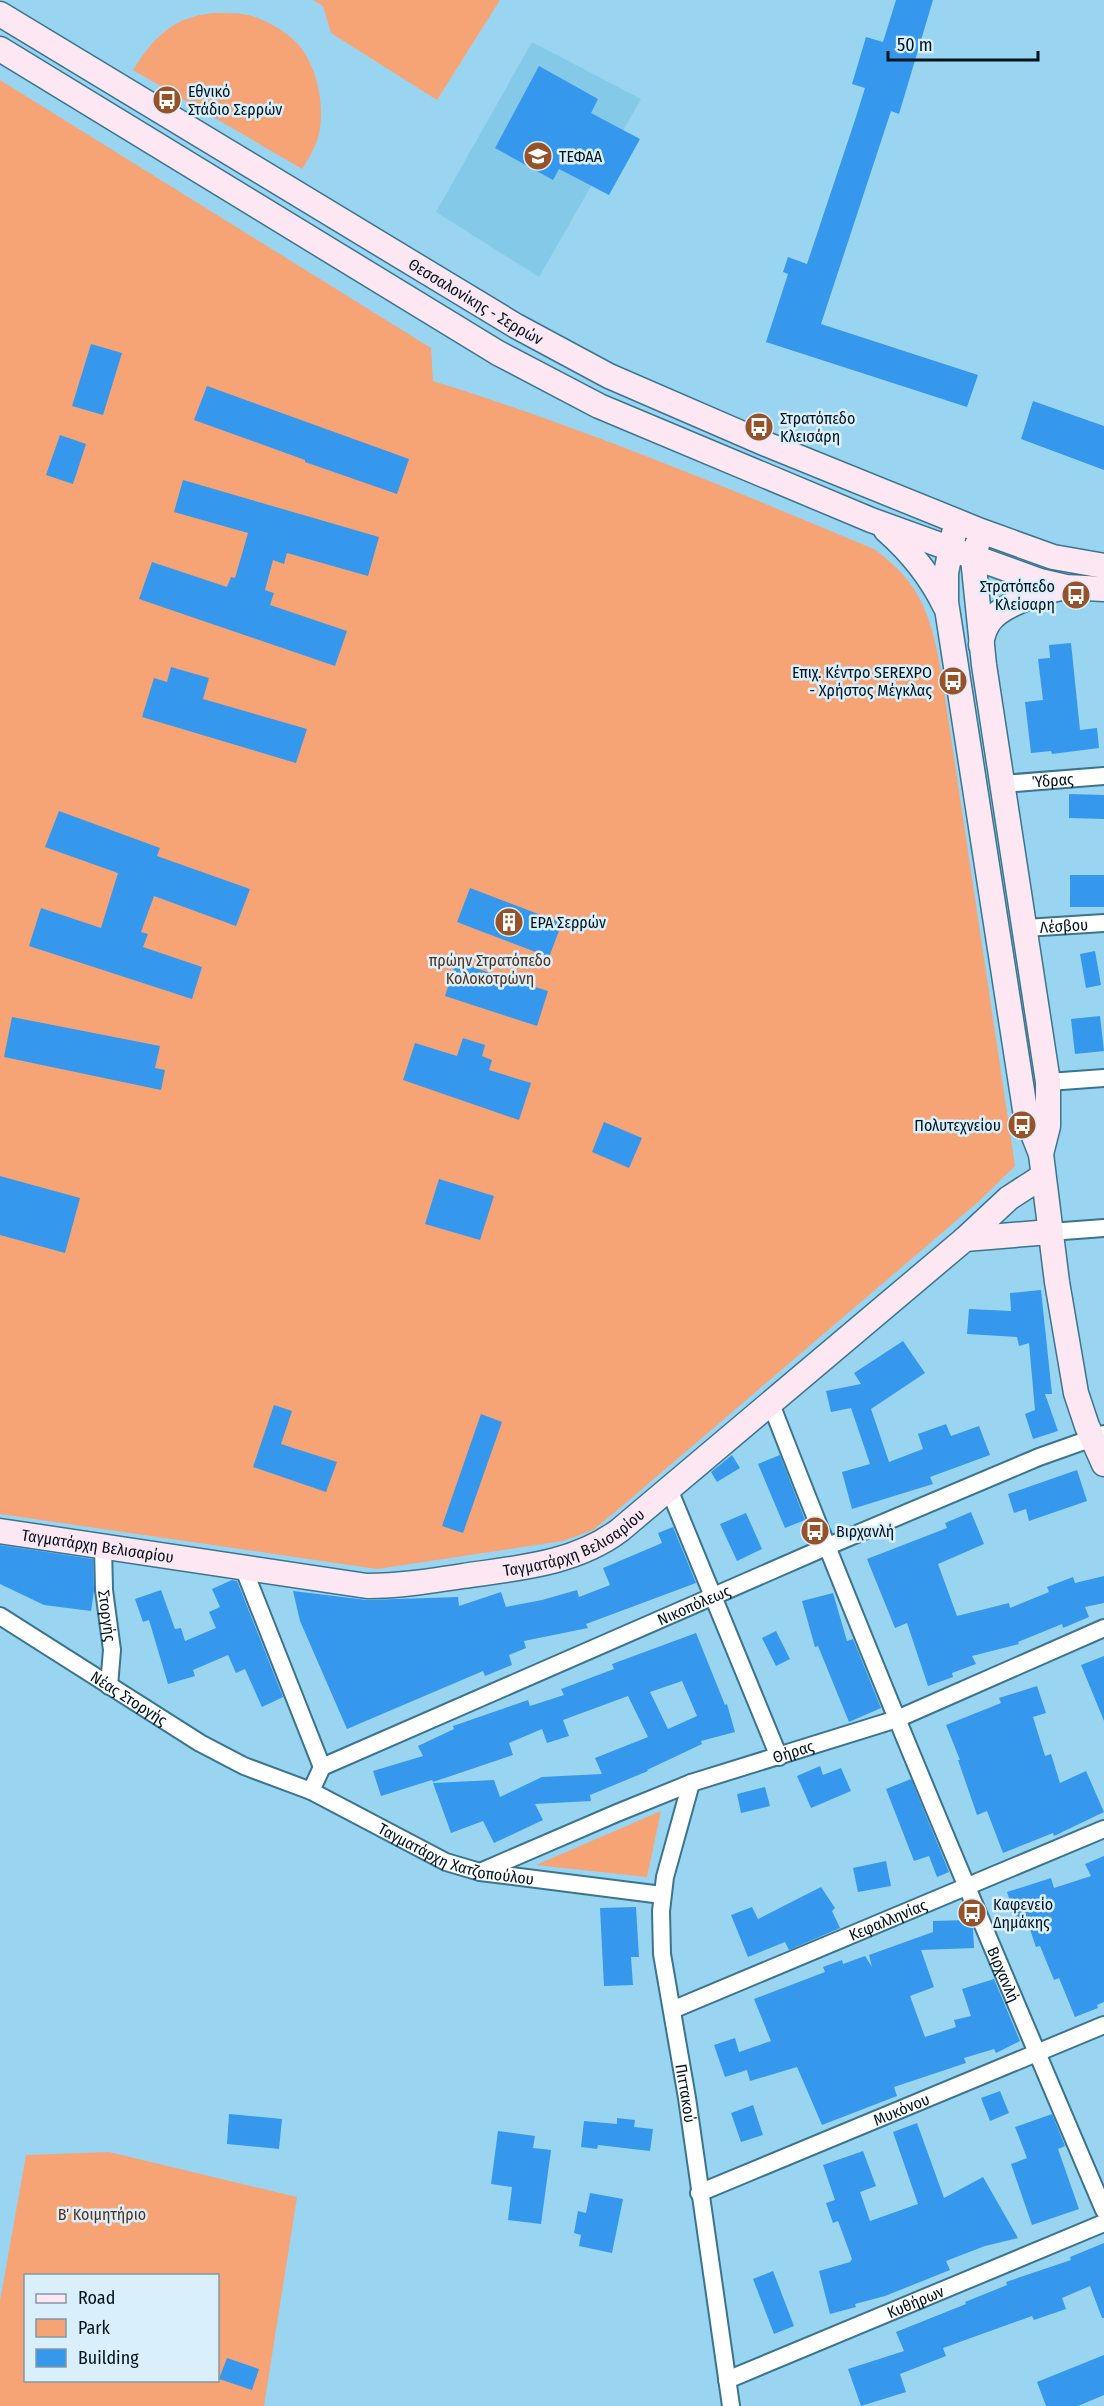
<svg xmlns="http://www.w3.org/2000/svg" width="1104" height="2406" viewBox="0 0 1104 2406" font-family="'Fira Sans Condensed',sans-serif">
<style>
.built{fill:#85c9e9}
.green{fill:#f6a376;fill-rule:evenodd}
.building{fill:#3598ed;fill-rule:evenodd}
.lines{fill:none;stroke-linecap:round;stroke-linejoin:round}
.street-casing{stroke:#3a748e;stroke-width:20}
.secondary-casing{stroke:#3a748e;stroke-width:27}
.street{stroke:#fff;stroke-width:16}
.secondary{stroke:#fde7f2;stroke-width:24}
.labels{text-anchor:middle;stroke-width:5;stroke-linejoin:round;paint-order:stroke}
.poi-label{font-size:16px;fill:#00141e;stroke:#d9f0fc;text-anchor:start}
.street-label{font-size:16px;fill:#00141e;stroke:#d9f0fc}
.park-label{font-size:16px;fill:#5b2f16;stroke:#d9f0fc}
</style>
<rect width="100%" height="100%" fill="#99d5f1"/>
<path class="built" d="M532,42L641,99L539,277L436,212Z"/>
<path class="green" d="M313,0H500L437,100L331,33L323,6Z
M213,13C227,13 242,12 255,17C269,22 288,33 298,44C318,67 327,111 317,141C313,151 308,160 302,169L133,70C154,37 173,17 213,13Z
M0,80L431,348L433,381C584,428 728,488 874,549C923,584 932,620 942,677L1015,1166L978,1202L621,1507L593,1530L563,1541L377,1569L0,1514Z
M661,1811L647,1877L536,1865Z
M109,2152L297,2197L264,2406H0V2301L26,2155ZM26,2276H218V2380H26Z"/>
<path class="building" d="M896,0H933L899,114L891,111L821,324L978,375L967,407L766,342L788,274L783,272L788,257L807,264L855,120L865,88L852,84L866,37L883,42Z
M539,66L598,99L591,113L640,139L609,195L559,169L553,180L495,148Z
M91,344L122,353L103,415L72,406Z
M207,386L409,459L397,494L305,462V460L194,420Z
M1033,401L1104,426V470L1021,439Z
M60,435L86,444L73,484L46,475Z
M183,480L379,537L368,576L287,553L284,564L273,560L265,590L274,593L270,605L347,631L335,666L139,599L152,562L227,587L231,577L235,578L248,533L174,512Z
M1071,643L1080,730L1097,728L1099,748L1052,754L1051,751L1031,753L1025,702L1043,700L1038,659L1050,658L1049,645Z
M171,667L209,678L203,699L307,729L296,763L142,717L154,678L167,682Z
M1069,794L1104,795V819L1069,818Z
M59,811L160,848L157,856L250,889L236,926L154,896L141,932L148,934L143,947L202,967L192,999L29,946L41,908L101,928L118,873L45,847Z
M1070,875H1104V907H1070Z
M470,888L562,923L549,957L457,922Z
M1095,951L1101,985L1086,988L1080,954Z
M456,962L548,991L537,1026L445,996Z
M1100,1016L1104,1051L1075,1054L1071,1019Z
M12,1017L160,1046L155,1068L165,1070L161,1090L4,1057Z
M463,1038L485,1045L482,1056L492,1060L489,1070L531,1083L519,1120L403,1080L415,1043L457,1056Z
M604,1122L642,1138L629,1168L592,1152Z
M0,1176L80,1198L65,1253L0,1235Z
M439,1179L494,1196L480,1240L425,1224Z
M1041,1290L1052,1394H1045L1058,1431L1033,1439L1025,1414L1035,1410L1029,1343L1019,1346L1017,1337L967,1334L969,1309L1011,1311L1010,1293Z
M903,1341L925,1373L871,1409L889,1462L923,1449L918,1434L946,1424L951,1436L979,1426L990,1455L930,1477L933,1484L852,1509L842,1472L870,1464L851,1408L831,1412L826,1391L861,1384L854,1373Z
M274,1405L292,1411L281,1444L337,1462L326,1492L253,1467Z
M481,1414L502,1422L463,1533L442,1526Z
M732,1455L740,1468L717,1482L711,1472Z
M780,1455L805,1520L785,1528L758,1464Z
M1077,1470L1087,1501L1029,1521L1026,1509L1014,1513L1008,1494Z
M971,1512L984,1544L938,1564L957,1616L1009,1603L1010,1608L1049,1592L1047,1587L1073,1577L1075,1583L1104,1576V1603L1085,1607L1089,1617L1063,1628L1062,1624L1018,1642L1019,1644L972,1656L976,1664L952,1673L953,1677L928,1686L907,1623L895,1628L867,1559L947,1528L945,1523Z
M746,1513L762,1549L737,1561L720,1524Z
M673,1527L696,1583L586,1624L588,1628L524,1641L526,1648L509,1655L512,1665L485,1676L483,1671L347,1729L300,1621L293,1591L367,1600L458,1597L459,1606L501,1592L506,1607L542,1600L577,1590L579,1597L610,1585L603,1568L662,1543L658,1533Z
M0,1545L93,1559L94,1591L91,1611L44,1605L0,1584Z
M232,1580L237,1581L283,1697L262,1707L245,1669L236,1673L228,1655L193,1670L195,1676L168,1684L149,1620L143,1622L135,1599L161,1590L175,1629L181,1628L185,1641L216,1628L209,1612L220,1607L212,1589Z
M833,1593L847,1641L853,1639L881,1708L849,1722L818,1646L815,1647L802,1601Z
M776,1631L790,1659L776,1666L762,1638Z
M696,1633L725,1705L727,1704L735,1732L701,1741L702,1744L647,1770L648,1771L590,1795L591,1801L535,1804L543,1820L494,1843L483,1821L451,1833L433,1783L494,1780L500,1797L542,1777L602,1774L595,1758L648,1737L628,1696L563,1720L569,1736L547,1743L542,1729L509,1743L513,1755L433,1782L432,1780L381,1796L373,1771L423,1756L418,1746L454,1729L453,1726L528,1700L530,1706L564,1695L561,1689L614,1669L612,1664ZM682,1681L697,1716L668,1729L650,1692Z
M1104,1656V1721L1081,1665Z
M1037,1686L1046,1713L1033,1717L1045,1756L1051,1754L1060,1783L1086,1771L1104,1812L1054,1836L1053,1833L1003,1853L987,1811L977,1815L958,1760H960L946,1725L1001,1703L999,1698Z
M820,1766L823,1775L841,1768L851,1791L811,1808L797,1776Z
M911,1779L949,1872L937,1877L929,1856L914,1861L886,1789Z
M765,1787L770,1806L741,1813L737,1794Z
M1104,1856V2002L1097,2005L1098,2008L1075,2017L1059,1978L1054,1980L1040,1946L1036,1947L1026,1918L1017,1921L1007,1892L1051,1878L1054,1888L1091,1876L1085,1864Z
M886,1861L891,1886L858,1892L853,1868Z
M821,1887L835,1908L832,1911L840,1928L789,1950L785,1942L748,1957L731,1915L752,1907L758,1919Z
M636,1907L639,1957H631L633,1985L604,1986L600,1908Z
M969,1920L973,1929L974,1948L921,1950L934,1987L910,1996L925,2037L956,2027L954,2020L971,2016L962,1989L994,1979L1020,2041L996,2053L994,2049L964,2058L966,2063L894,2087L897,2096L822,2125L797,2067L750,2081L747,2070L725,2077L714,2045L735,2038L739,2052L771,2041L754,1999L825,1972L823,1967L842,1960L843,1964L865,1956L872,1967L869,1955L933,1932V1921Z
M1000,2091L1009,2113L990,2121L981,2098Z
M753,2105L763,2135L741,2142L731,2113Z
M229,2114L282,2119L279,2149L227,2144Z
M1052,2114L1065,2146L1058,2149L1079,2209L1032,2225L1011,2164L1027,2158L1015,2127Z
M617,2118L635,2120L634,2127L653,2129L650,2151L598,2145L597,2149L581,2147L584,2121L617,2124Z
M917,2123L944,2198L983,2177L1018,2238L985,2246L946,2261L950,2270L885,2296L855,2304L856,2307L830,2314L819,2271L850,2262L852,2259L838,2221L833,2223L826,2203L835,2200L823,2165L863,2151L876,2186L860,2192L870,2221L918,2204L893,2132Z
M498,2131L535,2136L533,2148L551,2150L541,2224L508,2220L512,2187L491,2184Z
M590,2193L623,2199L612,2253L579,2246L581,2235L574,2233L578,2211L586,2213Z
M1104,2243V2318H1102L1090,2286L1062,2298L1066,2309L1034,2320L1032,2316L943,2348L946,2356L900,2374L906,2392L861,2406L848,2369L904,2351L896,2332L966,2304L965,2302L1007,2285L1006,2282L1071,2260L1070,2257Z
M773,2271L794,2326L774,2334L753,2279Z
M1104,2355V2395L1078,2406H1046L1037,2382Z
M227,2358L259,2369L252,2390L219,2379Z"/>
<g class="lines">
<g class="street-casing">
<g id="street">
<path id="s1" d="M1002,784L1104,776"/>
<path id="s2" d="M1025,928L1104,923"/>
<path d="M1048,1082L1104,1078"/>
<path d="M1050,1232L1104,1228"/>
<path id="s3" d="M771,1404C876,1675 990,1943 1104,2210"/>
<path d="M669,1489L779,1757"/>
<path id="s4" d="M103,1546L104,1590L112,1650L109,1686"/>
<path d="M243,1567L322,1767"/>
<path id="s5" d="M0,1616L200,1743L244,1766L311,1791L446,1862L480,1872L662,1895"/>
<path id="s6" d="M691,1783L665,1877L661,1911L662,1954L687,2098L731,2406"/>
<path id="s7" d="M311,1791L322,1767L826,1547L1039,1457L1104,1434"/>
<path id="s8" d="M480,1872L617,1813L691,1783L897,1719L1104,1628"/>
<path id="s9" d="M672,2010L1104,1829"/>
<path id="s10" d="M699,2193L1104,2025"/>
<path id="s11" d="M727,2380L1104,2223"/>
</g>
</g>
<g class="secondary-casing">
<g id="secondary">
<path id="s12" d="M0,14L516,326L609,376L766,444L981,531L1053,557L1104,566"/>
<path d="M0,49L498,353L599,406L871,520L1040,581L1066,587L1104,589"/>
<path d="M886,530C910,551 931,577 945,606"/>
<path d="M954,533L946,573V602L1026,1116L1041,1154L1057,1282L1076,1393L1087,1426L1104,1464"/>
<path d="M977,545L973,558L984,665L1048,1082V1126L1041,1154"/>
<path d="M981,645C982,637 985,628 989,622C1001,605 1043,591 1062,588"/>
<path d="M965,1239L1009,1198L1043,1176"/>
<path id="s13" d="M0,1531L367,1586C399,1586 431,1581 463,1576C518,1568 575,1564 620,1530L965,1239L1050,1232"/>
</g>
</g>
<use href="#street" class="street"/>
<use href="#secondary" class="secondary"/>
</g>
<defs>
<g id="bus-disc" transform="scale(1.5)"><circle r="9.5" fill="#985229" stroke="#d9f0fc"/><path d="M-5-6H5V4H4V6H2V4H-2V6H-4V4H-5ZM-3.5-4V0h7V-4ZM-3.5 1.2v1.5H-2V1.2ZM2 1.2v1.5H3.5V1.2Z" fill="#fff"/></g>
<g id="university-disc" transform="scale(1.5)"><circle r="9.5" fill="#985229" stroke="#d9f0fc"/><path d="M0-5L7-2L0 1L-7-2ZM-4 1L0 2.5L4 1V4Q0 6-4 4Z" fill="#fff"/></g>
<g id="building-disc" transform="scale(1.5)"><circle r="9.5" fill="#985229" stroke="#d9f0fc"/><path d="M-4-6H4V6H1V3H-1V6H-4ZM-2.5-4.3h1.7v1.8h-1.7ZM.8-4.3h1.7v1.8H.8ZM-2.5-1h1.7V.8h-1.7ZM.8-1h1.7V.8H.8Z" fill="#fff"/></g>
</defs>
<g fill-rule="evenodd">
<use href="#bus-disc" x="167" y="100"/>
<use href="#university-disc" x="538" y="156"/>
<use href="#bus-disc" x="759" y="427"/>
<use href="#bus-disc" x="1076" y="595"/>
<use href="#bus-disc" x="953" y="681"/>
<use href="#building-disc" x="509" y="922"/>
<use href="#bus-disc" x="1022" y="1125"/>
<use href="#bus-disc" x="815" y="1531"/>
<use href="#bus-disc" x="972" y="1913"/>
</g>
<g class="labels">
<g class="poi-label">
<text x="188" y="97">Εθνικό<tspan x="188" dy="18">Στάδιο Σερρών</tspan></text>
<text x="559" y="162">ΤΕΦΑΑ</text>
<text x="780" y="424">Στρατόπεδο<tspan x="780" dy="18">Κλεισάρη</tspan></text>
<text x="1055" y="592" text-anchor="end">Στρατόπεδο<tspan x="1055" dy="18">Κλείσαρη</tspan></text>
<text x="932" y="678" text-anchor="end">Επιχ. Κέντρο SEREXPO<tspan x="932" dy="18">- Χρήστος Μέγκλας</tspan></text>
<text x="530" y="928">ΕΡΑ Σερρών</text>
<text x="1001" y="1131" text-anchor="end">Πολυτεχνείου</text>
<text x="836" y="1537">Βιρχανλή</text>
<text x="993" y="1910">Καφενείο<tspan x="993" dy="18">Δημάκης</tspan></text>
</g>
<g class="street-label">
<text dy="6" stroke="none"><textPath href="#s12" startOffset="556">Θεσσαλονίκης - Σερρών</textPath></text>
<text dy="6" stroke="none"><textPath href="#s1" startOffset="51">Ύδρας</textPath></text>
<text dy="6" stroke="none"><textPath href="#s2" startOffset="39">Λέσβου</textPath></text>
<text dy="6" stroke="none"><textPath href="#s13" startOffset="585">Ταγματάρχη Βελισαρίου</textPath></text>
<text dy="6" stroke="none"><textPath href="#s13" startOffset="99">Ταγματάρχη Βελισαρίου</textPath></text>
<text dy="6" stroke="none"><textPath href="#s7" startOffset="432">Νικοπόλεως</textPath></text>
<text dy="6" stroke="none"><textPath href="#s4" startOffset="70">Στοργής</textPath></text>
<text dy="6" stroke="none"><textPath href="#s5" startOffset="153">Νέας Στοργής</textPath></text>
<text dy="6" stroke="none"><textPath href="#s8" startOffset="336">Θήρας</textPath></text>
<text dy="6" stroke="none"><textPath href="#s5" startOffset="518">Ταγματάρχη Χατζοπούλου</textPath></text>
<text dy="6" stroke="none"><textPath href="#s9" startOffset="234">Κεφαλληνίας</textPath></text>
<text dy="6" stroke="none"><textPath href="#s3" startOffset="616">Βιρχανλή</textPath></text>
<text dy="6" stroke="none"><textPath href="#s6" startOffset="316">Πιττακού</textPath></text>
<text dy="6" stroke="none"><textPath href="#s10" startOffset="219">Μυκόνου</textPath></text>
<text dy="6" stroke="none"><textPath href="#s11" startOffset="204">Κυθήρων</textPath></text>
</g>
<g class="park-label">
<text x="490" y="966">πρώην Στρατόπεδο<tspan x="490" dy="18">Κολοκοτρώνη</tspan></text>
<text x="102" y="2220">Β΄ Κοιμητήριο</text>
</g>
</g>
<rect x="24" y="2274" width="195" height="108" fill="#d9f0fc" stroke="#8298a3" stroke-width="1.5"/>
<rect x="36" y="2294" width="30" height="9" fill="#fde7f2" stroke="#8298a3" stroke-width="1.5"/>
<text x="78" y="2304" font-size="18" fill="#00141e">Road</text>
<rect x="36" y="2319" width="30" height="18" fill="#f6a376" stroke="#8298a3" stroke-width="1.5"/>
<text x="78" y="2334" font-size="18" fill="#00141e">Park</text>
<rect x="36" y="2349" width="30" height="18" fill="#3598ed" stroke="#8298a3" stroke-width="1.5"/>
<text x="78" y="2364" font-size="18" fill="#00141e">Building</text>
<path d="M888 51v9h150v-9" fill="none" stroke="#00141e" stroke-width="3"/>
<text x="897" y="51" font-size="18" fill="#00141e" stroke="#d9f0fc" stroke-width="4.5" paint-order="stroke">50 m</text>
</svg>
